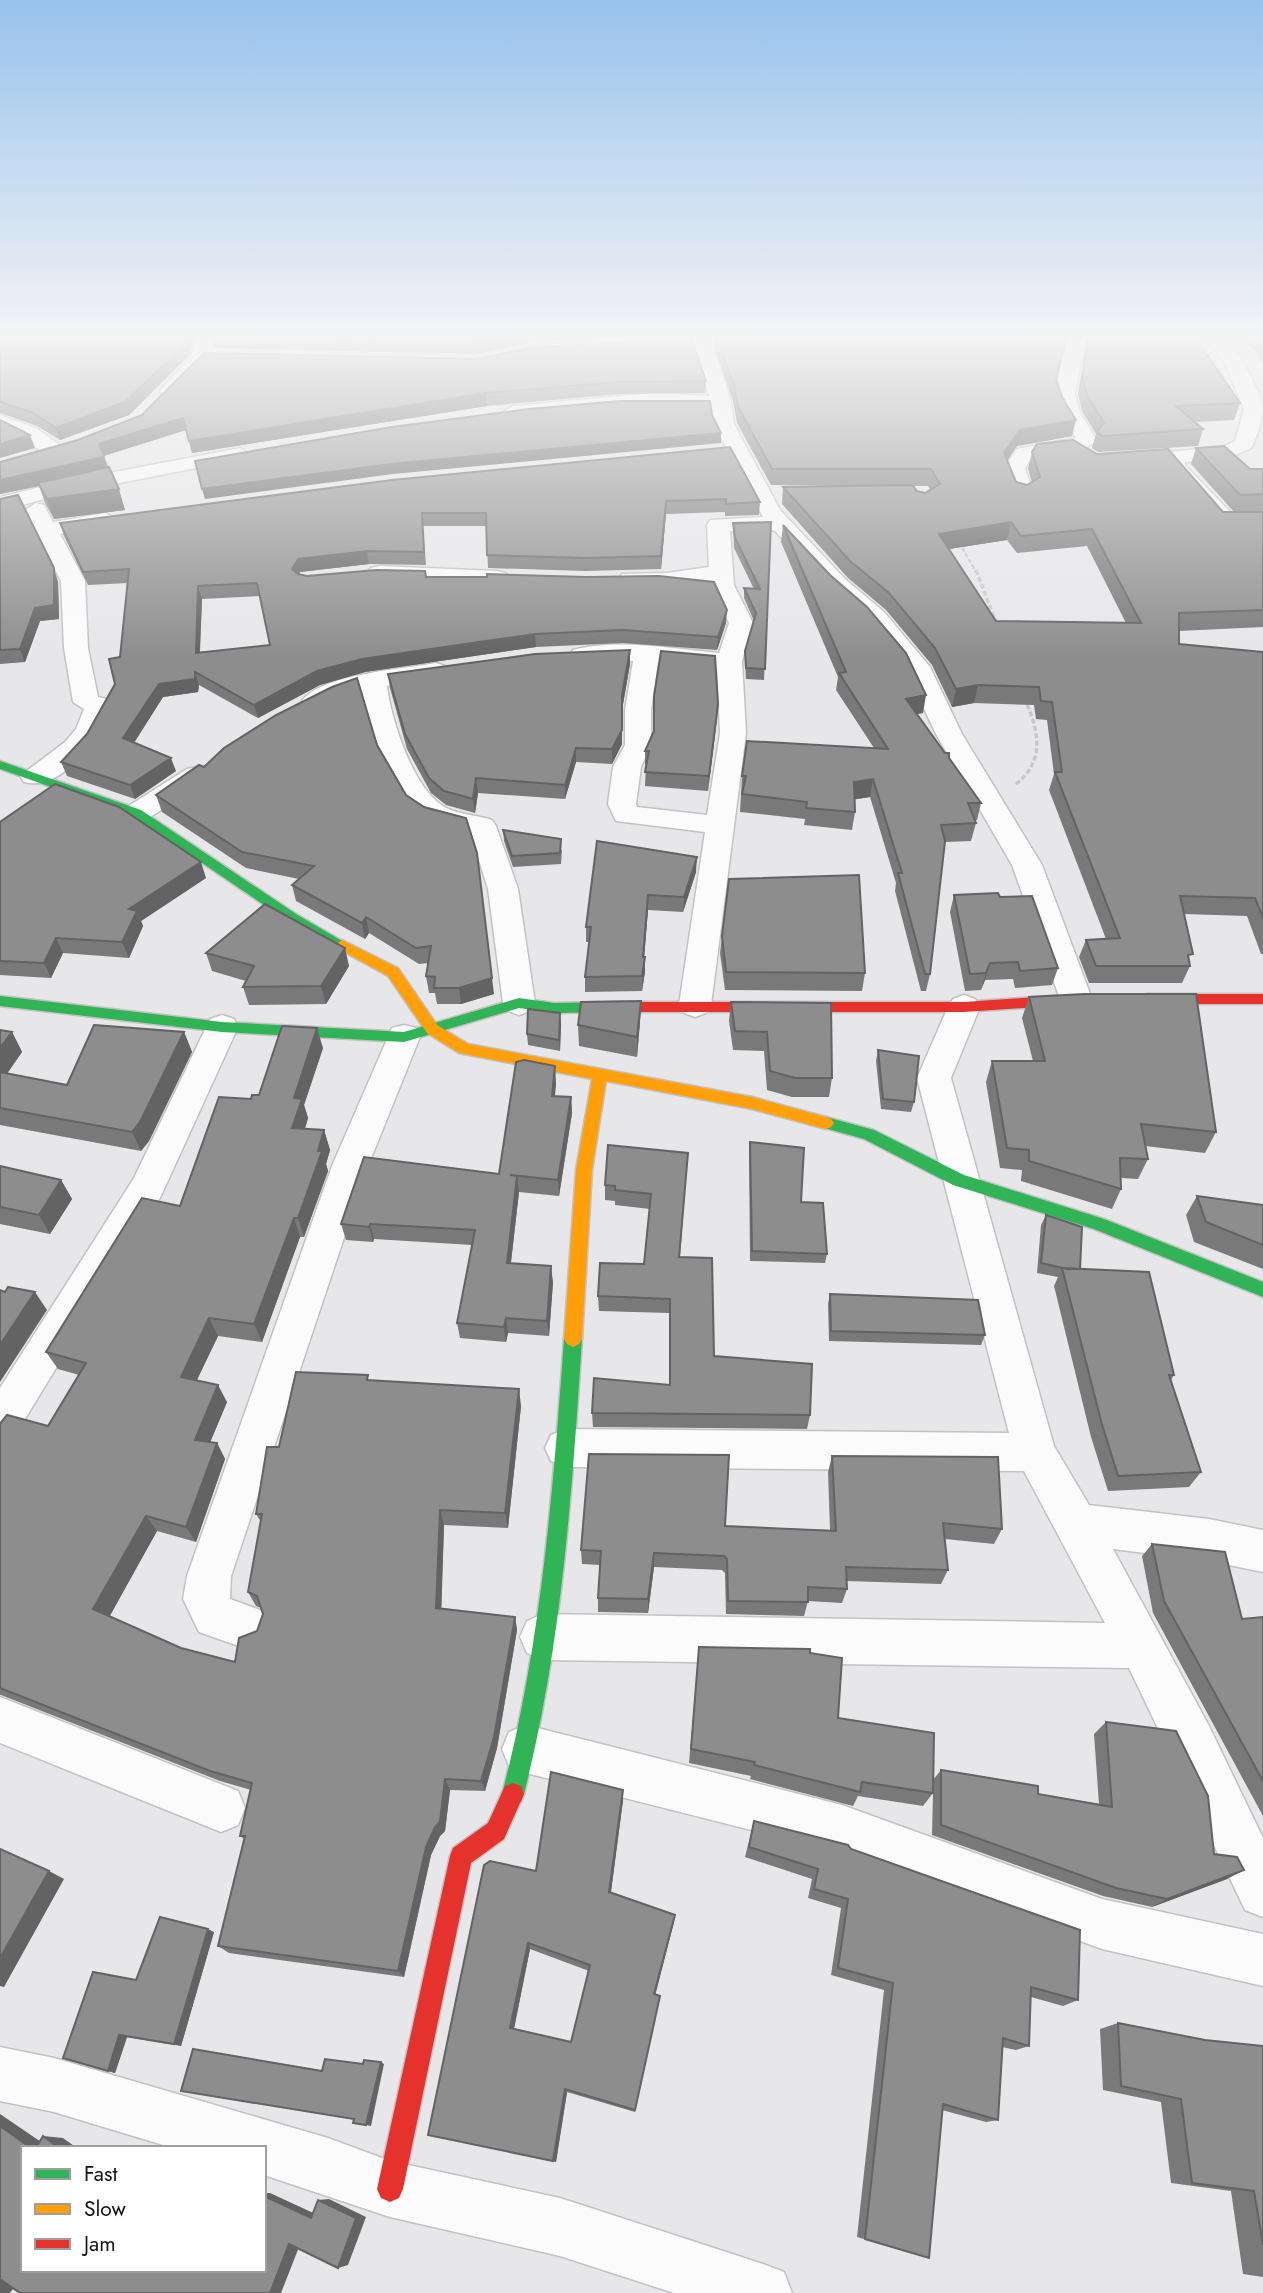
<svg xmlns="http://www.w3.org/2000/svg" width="1263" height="2293" viewBox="0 0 1263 2293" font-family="Jost,sans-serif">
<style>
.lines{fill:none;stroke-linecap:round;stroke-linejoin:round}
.street-casing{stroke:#c2c2c3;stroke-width:3}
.fast-casing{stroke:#c2c2c3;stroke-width:3}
.slow-casing{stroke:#c2c2c3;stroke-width:3}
.jam-casing{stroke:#c2c2c3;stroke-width:3}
.path-far1{stroke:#c8c8c8;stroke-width:2.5;stroke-dasharray:4.5 2;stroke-linecap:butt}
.path{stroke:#c8c8c8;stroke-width:3.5;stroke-dasharray:5 2.5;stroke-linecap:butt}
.street{fill:#fbfbfc;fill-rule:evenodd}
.fast{fill:#30b455;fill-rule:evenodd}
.slow{fill:#ff9f0a;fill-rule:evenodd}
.jam{fill:#e5322d;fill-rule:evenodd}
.wall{fill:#7a797a;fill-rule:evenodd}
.shaded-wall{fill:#636363}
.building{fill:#8e8d8e;stroke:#636363;stroke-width:2;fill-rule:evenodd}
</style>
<rect width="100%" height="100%" fill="#e7e7e9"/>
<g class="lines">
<g class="street-casing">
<path id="street" d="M195,337H213L210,356L177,395H163L160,391L163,387L192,355Z
M685,337H703L715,354L731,402L734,424L780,510L846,580L884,612L930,667L962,734L1042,865L1092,999L1087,1007L1076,1011L1065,1007L1060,999L1012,865L936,734L905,669L866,622L830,590L774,530L730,531L734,585L753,623L742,661L746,733L711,1005L706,1013L695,1017L684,1013L679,1005L705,832L616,821L608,804L613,767L625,745V710L633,661L573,660L570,655L573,650C619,638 673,649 719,653L729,623L710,581C681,585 651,591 622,584L618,579L622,574L667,573L709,567L707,525L710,520L763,517L714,424L712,408L653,405L513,418L503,412L513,406L653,393L709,396L697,354ZM658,663L717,668L720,733L707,815L637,807L636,804L641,767L651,745V710Z
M1067,337H1085L1075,394L1080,412L1097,441L1080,451L1031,458L1025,469L1034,493L1023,499L1015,498L1003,469L1017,449L1076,438L1060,412L1055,394Z
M1204,337H1224C1238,348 1261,393 1263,407C1263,417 1257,439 1251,448L1227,459L1185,462V465L1233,515L1263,513V527H1219L1164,467L1163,456L1166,452L1223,447L1235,441L1244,409L1224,361Z
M0,415L36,428L68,451L58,457C39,453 20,436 0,428Z
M240,448L250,454L247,458L59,495L0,511V497L57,483Z
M36,503L44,505L53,522L106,513L117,520L106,527L60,534L85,581L88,648L98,697L107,699L111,705C102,737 62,792 24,782L20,776L65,742L76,729L84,709L73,702L64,648L61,581L25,510Z
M379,566L497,571L505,573L509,578L505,583L497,585L371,578L367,573L371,568Z
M436,663L445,666L449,671L445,676L387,686C391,719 412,784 440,804C452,814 477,815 492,820L496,826L518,889L535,1003L530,1011L519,1015L508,1011L503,1003L488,889L470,832L422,819L405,803L365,717L362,691L324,706H306L302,701C321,674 404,669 436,663Z
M197,767L207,769L211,775L207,781L147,819L137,822L127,819L123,813L127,807L187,769Z
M964,995L975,999L980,1007L951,1078L1054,1446L1089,1505L1209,1519L1263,1530V1572L1209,1561L1113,1549L1209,1726L1263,1838V1917L1245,1910L1129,1668L543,1660L527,1653L520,1637L527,1621L543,1614L1105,1623L1024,1471L566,1467L551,1461L545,1448L551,1435L566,1429L1009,1433L917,1078L948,1007L953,999Z
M222,1015L234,1019L238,1027L161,1196L14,1437L0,1443V1388L134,1178L210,1019Z
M404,1025L416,1028L420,1037L368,1166L231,1576L230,1599L263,1611L269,1627L263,1643L247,1649L199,1632L183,1599L187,1576L332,1166L388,1037L392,1028Z
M0,1697L238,1791L245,1808L238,1825L221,1832L0,1743Z
M526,1725L842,1805L1102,1899L1263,1934V1986L1102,1949L842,1853L526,1773L509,1766L502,1749L509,1732Z
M0,2047L54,2058L328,2138L390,2161L560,2198L763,2264L784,2272L792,2293H674L560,2256L390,2217L264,2175V2148H173L54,2112L0,2101Z"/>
</g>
<g class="fast-casing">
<path id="fast" d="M0,761L141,810L296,914L349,945L342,950L337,948L286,920L133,816L0,769Z
M0,996L222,1022L404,1032L519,998L554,1003L616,1002L623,1007L616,1012L554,1013L519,1008L404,1042L222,1032L0,1006Z
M826,1117L874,1130L964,1175L1104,1219L1263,1282V1297L1094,1229L953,1185L864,1139L821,1127L818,1123L821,1119Z
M573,1331L579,1334L582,1339C572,1493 562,1644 524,1794L521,1802L513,1805L505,1802L502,1794C541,1645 553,1493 564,1339L567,1334Z"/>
</g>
<g class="slow-casing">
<path id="slow" d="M342,940L398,968L437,1025L468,1044L752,1097L826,1117L831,1119L834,1123L831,1127L826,1129L752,1109L606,1081L592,1170L582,1339L579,1344L573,1347L567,1344L564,1339L576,1170L592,1079L459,1053L427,1033L388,976L337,948L335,945Z"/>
</g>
<g class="jam-casing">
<path id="jam" d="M1079,994L1086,999L1079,1004L964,1012H616L609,1007L616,1002H964Z
M1146,994H1263V1004H1146L1139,999Z
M513,1783L521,1786L524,1794L504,1839L471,1863L403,2189L399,2198L390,2202L381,2198L377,2189L450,1856L453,1848L488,1823L505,1786Z"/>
</g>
<path class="path-far1" d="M959,542L976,572"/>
<path class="path" d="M976,570L997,625
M1016,784C1045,761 1039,732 1026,702"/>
<use href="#street" class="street"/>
<use href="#fast" class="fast"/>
<use href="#slow" class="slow"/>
<use href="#jam" class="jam"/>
</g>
<path class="wall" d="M0,337H194L190,354L129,415L60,440L37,426L0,413Z
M211,337H632L537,341L476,354L214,348Z
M712,337H1066L1056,379L1072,436L1017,446L1007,460L1016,482L1027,485L1032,482L1028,469L1032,452L1097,454L1223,512H1234L1191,464L1196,448L1250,469H1263V511L1249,512H1263V627L1179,631V644L1263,652V954H1261L1247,916L1184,914L1190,966L1182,983H1089L1079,957L1086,940L1106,939L1049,790L1054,774L1047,720L1036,719L1034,705L974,703L952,707L932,665L886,610L848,578L782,504L783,487L857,486L771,485L737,423L733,401L714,347V341ZM913,486H928L930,489L925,493L917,491ZM1007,540L1017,553L1087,546L1126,623L996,621L949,549Z
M1087,337H1195L1240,403L1234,420L1194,422L1203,429L1198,446L1098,452L1092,448L1096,434L1082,411L1078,394Z
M1245,337H1263V362Z
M204,353L706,381L705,393L620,394L487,406L192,453L186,430L104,456L125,510L54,519L45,503L39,486L0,494V462L78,440L142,415Z
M730,447L760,502L759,515L725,516V512L666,514L661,569L585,571L488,568L486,526H423L426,565L369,564L300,572L299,575L307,576L426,577L726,623L717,650L623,643L536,647L365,672L320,685L258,718L199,685L198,692L163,697L134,743L176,771L135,799L67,776L61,762L87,734L115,684L120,657L128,583L88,585L64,536L60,523ZM260,596L270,645L200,652L202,599Z
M0,499L58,582L59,619L40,621L25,662L0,664Z
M771,522L764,680L746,679L745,661V651L754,621L744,598V588L754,589L734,548L733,523Z
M783,525L923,713L917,714L981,803L977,820H975L976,823L971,841L945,842L930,974L926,991H921L895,891L896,883L870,797L855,799V812L852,830L804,825L805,819L740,812L742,776L874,748L836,690L838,677L781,542Z
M630,650V664L622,710V744L612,764L576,762L565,799L478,793L475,813L446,805L431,793L407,749L390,688L388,674Z
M717,718L708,791L645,786L646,765H645V751L654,731Z
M377,745L494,994L461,1004H437L435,993H429L426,976L428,963L419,964L369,933L365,939L296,901L292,885L299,879L246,868L162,812L156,795L204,767Z
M0,822L206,878L141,921L143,926L129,958L63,953L51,978L0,975Z
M503,830L562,850L561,864L513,867L504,841Z
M696,872L683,912L648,910L644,957L645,972L642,991L585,992V977L589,942H586V927Z
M954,895L1000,897L1058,968L1052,985L1015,988L1013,979L985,980L981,990L965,991L950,912Z
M722,936L865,973L862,991L725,990L720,953Z
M206,953L349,966L326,1004L249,1005L243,987L246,981L212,971Z
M1029,997L1216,1132L1205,1153L1145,1146L1148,1159L1138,1179L1121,1178V1189L1112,1209L1021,1181L1022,1170L1000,1168L986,1082L992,1061H1033L1022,1018Z
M641,1001L640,1022L637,1057L579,1046L578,1025Z
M731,1002L832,1078L829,1097H792L767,1090L764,1051L733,1050L729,1021Z
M561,1023L560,1051L528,1045L527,1034Z
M0,1030L12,1032L22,1052L7,1074L67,1085L184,1032L192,1052L149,1141L141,1151L0,1125Z
M323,1048L304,1105L308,1118L305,1129L324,1130L330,1150L326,1164L328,1171L304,1237H300L262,1342L218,1336L197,1380L227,1402L210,1442L217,1443L225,1459L196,1542L157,1531L109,1616L181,1648L235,1662L257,1631L263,1614L261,1608L256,1606L248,1592L261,1522L256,1514L279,1447L370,1380L521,1406L508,1528L444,1525L441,1608L515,1617L517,1630L497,1748L485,1791L450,1790L445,1831L440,1836L431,1855L404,1977L229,1953L218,1946L244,1839L240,1836L251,1790L220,1781L1,1695H0V1424L48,1426L79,1375L58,1369L46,1352L180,1206L251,1099L259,1095Z
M878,1050L914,1102L911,1112L881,1109L876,1061Z
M556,1083L555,1096L571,1097L572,1113L559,1196L519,1192L511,1263L553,1282L549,1336L508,1333L506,1342L460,1338L457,1323L472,1245L374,1239L373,1242L346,1240L341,1224L499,1174Z
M750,1142L801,1202L827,1254L825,1263L750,1261L749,1153Z
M688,1153L680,1257L714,1356L810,1415L807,1429L593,1427L592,1413L669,1385V1313L599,1311L598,1296L644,1264L650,1209L615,1205V1201L605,1200V1185Z
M0,1166L61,1180L72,1199L50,1234L0,1224Z
M1197,1196L1263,1205V1269L1194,1242L1186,1215Z
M1046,1215L1080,1269L1174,1375L1171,1380L1201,1472L1189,1487L1108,1491L1091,1437L1054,1286L1058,1277L1037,1273L1041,1225Z
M830,1294L985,1335L981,1345L829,1341L828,1304Z
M832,1456L1002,1529L994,1544L945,1539L948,1570L941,1584L846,1581L847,1589L842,1603L808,1601L804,1616L726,1614L725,1573L722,1570L654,1567L648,1613L598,1612V1598L600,1565L582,1564L581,1550L725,1526L830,1530L828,1472Z
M1152,1544L1242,1619L1263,1617V1816L1153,1613L1142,1556Z
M699,1647L810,1653L838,1718L933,1780L941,1770L1038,1794L1099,1804L1094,1734L1106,1722L1214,1854L1227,1879L1152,1907L1103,1896L932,1835L933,1793L923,1806L858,1796L853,1806L750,1779L751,1776L689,1763Z
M623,1800L611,1892L675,1915L655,1994L635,2112L567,2092L556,2162L428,2135L536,1871ZM530,1949L589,1971L571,2042L514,2029Z
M754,1821L851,1849L1078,2000L1063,2006L1031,1997L1029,2046L1016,2050L1002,2047L998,2120L986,2122L942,2110L929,2258L857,2237L884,1990L831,1975L841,1908L808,1898L812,1879L745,1857Z
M214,1932L181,2046L127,2037L115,2073L108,2071L136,1980Z
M1118,2023L1205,2040L1263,2046V2277L1243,2274L1231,2191L1171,2183L1161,2102L1103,2090L1100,2029Z"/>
<path class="shaded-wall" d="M188,337H194L190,354L129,415L60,440L56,428Z
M500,337H537V341L476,354L475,342Z
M486,393L487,406L192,453L189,441Z
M183,418L186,430L103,456L99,444Z
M1076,420L1072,436L1017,446L1001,470L1004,453L1020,430Z
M721,433V443L393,474L205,499L202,489L391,464Z
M30,435L35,448L0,458V444Z
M104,457L108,470L38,483L39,486L0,494V480Z
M119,489L125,510L54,519L47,499Z
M666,501V514L661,569V556Z
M1011,522L1007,540L936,551L939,534Z
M367,551L369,564L300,572L295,582L292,569L298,559Z
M54,568L58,582L59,619L40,621L25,662L20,649L35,608Z
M198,586L202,599L199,666L196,653Z
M727,610L726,623L717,650L718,637Z
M535,634L536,647L365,672L320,685L258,718L254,705L317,671L362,659Z
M630,650V664L622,710V744L612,764V749Z
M195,672L199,685L198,692L163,697L128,752L123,738L159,684Z
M978,685L974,703L952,707L956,689Z
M926,695L923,713L903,716L906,699Z
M718,704L717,718L708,791L709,776Z
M576,748V762L565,799V785Z
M171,758L176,771L135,799L130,785Z
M476,778L478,793L475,813L473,799Z
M873,779L870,797L851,800L854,782Z
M697,857L696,872L683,912L684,897Z
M201,862L206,878L141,921L143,926L129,958L122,942L129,909Z
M648,895V910L643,971L645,957V972L642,991L643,957Z
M366,917L369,933L365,939L362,923Z
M56,938L63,953L51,978L44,963Z
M345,948L349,966L326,1004L321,986Z
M990,963L985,980L981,990L986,973Z
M492,978L494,994L461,1004L459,988Z
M641,1001L640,1022L637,1057V1037Z
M560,1013L561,1023L560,1051L559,1040Z
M317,1028L323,1048L304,1105L308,1118L299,1147L292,1128L294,1098Z
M12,1032L22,1052L0,1083V1048Z
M184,1032L192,1052L149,1141L141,1151L132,1132Z
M555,1066L556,1083L553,1112L552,1096Z
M571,1097L572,1113L559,1196L558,1180Z
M324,1130L330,1150L326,1164L328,1171L304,1237L298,1218Z
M517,1176L519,1192L509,1278L507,1263Z
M61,1180L72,1199L50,1234L39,1215Z
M294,1218L300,1237L262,1342L254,1324Z
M370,1224L374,1239L373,1242L369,1227Z
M551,1266L553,1282L549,1336L547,1321Z
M35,1292L47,1310L0,1382V1345Z
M209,1318L218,1336L190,1394L181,1377Z
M506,1318L508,1333L506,1342L504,1327Z
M218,1385L227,1402L204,1457L195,1440Z
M519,1389L521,1406L508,1528L505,1513Z
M217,1443L225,1459L196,1542L186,1527Z
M440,1510L444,1525L441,1621L436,1608Z
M146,1516L157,1531L106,1623L93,1609Z
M654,1553V1567L648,1613V1599Z
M515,1617L517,1630L497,1748L485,1791L481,1781Z
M445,1779L450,1790L445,1831L440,1836L431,1855L404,1977L398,1971L426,1847Z
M623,1790V1800L610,1899L609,1892Z
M1244,1870L1227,1879L1152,1907L1167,1899Z
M49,1871L64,1879L4,1987L0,1986V1958Z
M675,1915L674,1922L654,2000V1994Z
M208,1929L214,1932L181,2046L174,2044Z
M528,1943L530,1949L513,2033L510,2028Z
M119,2035L127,2037L115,2073L108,2071Z
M381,2062L384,2064L371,2126L366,2125Z
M565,2089L567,2092L556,2162L553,2161Z
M0,2114L50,2148H31L0,2126Z
M43,2136L63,2138L77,2148H59Z
M264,2193H270L322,2217L311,2218L264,2196Z
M329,2199L366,2217L348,2265L338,2268L318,2200Z
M301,2242L281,2293H270L289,2244Z
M23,2275L10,2293H0V2278Z"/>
<path class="building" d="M0,337H188L187,342L125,402L56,428L33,413L0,402Z
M241,337H500L475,342Z
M716,337H1066L1056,379L1062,397L1076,420L1020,430L1004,453L1016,482L1027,485L1040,477L1032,452L1037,444L1073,440L1097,454L1168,449L1223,512H1263V610L1179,613V644L1263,652V918L1255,898L1180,896L1193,954L1188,955L1190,966H1096L1086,940L1120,938L1055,772H1062L1052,702L1041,701L1039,687L978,685L956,689L935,648L889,593L850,561L783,487L912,485L917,491L925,493L940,484L931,469H772L738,407L734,385ZM1011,522L1021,536L1092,529L1141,623L996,621L939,534Z
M1089,337H1195L1240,403L1176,406L1203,429L1102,436L1097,431L1104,423L1087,395L1082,378Z
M692,340L706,381L620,382L486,393L189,441L183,418L99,444L104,457L0,480V462L78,440L142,415L204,353L475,359L537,347Z
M620,401H710L712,415L721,433L391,464L202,489L195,461L392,427L529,409Z
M0,420L30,435L0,444Z
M1224,446L1250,469H1263V494L1240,495L1196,448Z
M730,447L760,502L726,504V499L666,501L661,556L585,558L487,555L486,513H422L424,552L367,551L298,559L292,569L298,574L307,576L376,570L425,571L426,577H487V574L586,577L659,576L714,582L727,610L718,637L623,630L535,634L362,659L317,671L254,705L195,672V679L159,684L123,738L171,758L130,785L61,762L87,734L115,684L109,659L120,657L129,569L83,572L60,523L392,480ZM257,583L270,645L196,653L198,586Z
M109,467L119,489L47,499L38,483Z
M18,495L54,568V605L35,608L20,649L0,650V499Z
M771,522L765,669L746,668L745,651L756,613L744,588L760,589L735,538L733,523Z
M783,525L830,575L867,607L906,653L926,695L906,699L945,753H949V758L981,803H968L976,823L941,825L945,841L930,974H925L898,873H902L873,779L854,782L855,812L806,808L807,802L742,794L746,776H742L747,741L888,749L839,673L846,672Z
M630,650L622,695V730L612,749L576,748L565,785L476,778L473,799L444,791L429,778L405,734L388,674L535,654Z
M661,651L715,656L718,704L709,776L645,772L649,751H645L654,731V696Z
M357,678L377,745L406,795L424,807L466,818L477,853L492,978L459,988H434L435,977L426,976L431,946L416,948L366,917L362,923L292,885L314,866L242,852L156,795L199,765L204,767L224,748L276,715L332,687Z
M55,784L119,807L201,862L129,909L137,911L122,942L56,938L44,963L0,961V822Z
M503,830L561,839L560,853L512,856Z
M597,841L697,857L684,897L648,895L643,957H645L642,976L585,977L591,927H586Z
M859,875L865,973L726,972L722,936L729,879Z
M998,893L1000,897L1032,896L1058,968L1020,971L1018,962L990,963L986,973L970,974L954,895Z
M265,904L345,948L321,986L243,987L254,966L206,953Z
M1084,994H1196L1216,1132L1141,1124L1148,1159L1120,1158L1121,1189L1029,1161V1150L1007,1148L992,1061H1045L1029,997Z
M641,1001L637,1037L578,1025L581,1002Z
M731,1002L831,1003L832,1078H795L770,1071L767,1032L735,1031Z
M528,1009L560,1013L559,1040L527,1034Z
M94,1025L184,1032L140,1122L132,1132L0,1108V1072L67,1085Z
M282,1026L317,1028L294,1098L302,1099L292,1128L324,1130L318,1151H322L298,1218H294L254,1324L209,1318L181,1377L218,1385L195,1440L217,1443L186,1527L146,1516L93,1609L181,1648L235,1662L239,1638L257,1631L263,1614L257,1596L248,1592L262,1514H256L267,1447H279L296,1372L368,1375L367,1380L519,1389L505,1513L440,1510L436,1608L515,1617L494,1737L481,1781L445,1779L440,1822L435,1827L426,1847L398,1971L218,1946L245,1836H240L252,1783L210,1771L0,1688V1424L7,1415L48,1426L86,1363L46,1352L142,1198L180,1206L219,1097L251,1099L252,1095H259Z
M0,1030L12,1032L0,1048Z
M878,1050L919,1056L914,1102L883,1099Z
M524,1060L555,1066L552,1096L571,1097L558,1180L510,1175L517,1176L507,1263L551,1266L547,1321L506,1318L504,1327L457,1323L475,1230L370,1224L369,1227L341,1224L364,1157L499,1174L516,1062Z
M750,1142L804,1148L801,1202L823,1203L827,1254L752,1251Z
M608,1145L688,1153L679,1257L712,1258L714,1356L812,1364L810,1415L592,1413L594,1378L670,1385V1299L598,1296L600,1263L644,1264L651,1194L615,1190V1186L605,1185Z
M0,1166L61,1180L39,1215L0,1207Z
M1197,1196L1263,1205V1245L1206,1222Z
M1046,1215L1082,1227L1080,1269H1067L1041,1263Z
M1062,1268L1149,1272L1174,1375H1169L1201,1472L1118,1476L1101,1421Z
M8,1287L35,1292L0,1345V1290L5,1292Z
M830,1294L978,1300L985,1335L831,1331Z
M589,1454L729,1455L725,1526L836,1531L832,1456L998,1457L1002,1529L943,1523L948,1570L846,1567L847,1589L808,1587V1602L728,1601L727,1559L724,1556L654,1553L648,1599L598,1598L601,1551L581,1550Z
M1152,1544L1225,1552L1242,1619L1263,1617V1781L1164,1601Z
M699,1647L810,1649V1653L842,1658L838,1718L934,1733L933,1793L862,1782L860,1792L754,1765L755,1762L691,1749Z
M1106,1722L1176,1731L1208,1796L1214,1854L1237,1857L1244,1870L1167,1899L1116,1888L941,1825V1770L1038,1786V1794L1112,1807Z
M551,1772L623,1790L609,1892L675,1915L654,1994L660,1996L635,2110L565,2089L553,2161L428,2135L484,1865L490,1861L536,1871ZM528,1943L590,1965L571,2042L510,2028Z
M754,1821L848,1845L851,1849L1080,1930L1078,2000L1031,1987L1029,2046L1003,2038L998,2120L943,2104L929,2258L865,2239L893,1983L838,1968L848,1899L814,1889L818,1869L749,1847Z
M0,1849L49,1871L0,1958Z
M160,1917L208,1929L174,2044L119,2035L108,2071L63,2058L93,1972L136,1980Z
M1118,2023L1205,2040L1263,2046V2245L1254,2191L1192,2183L1181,2099L1121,2086Z
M193,2049L322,2071L325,2059L363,2064L364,2060L381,2062L366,2125L353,2123L354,2119L181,2091Z
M0,2126L31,2148H23V2270H264V2196L311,2218L318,2200L356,2218L338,2268L289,2244L270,2293H20L0,2279Z
M43,2136L59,2148H36Z"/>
<linearGradient id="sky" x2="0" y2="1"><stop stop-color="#97c2ec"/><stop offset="0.51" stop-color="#f4f4f5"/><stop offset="1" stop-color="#f4f4f5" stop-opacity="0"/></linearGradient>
<rect width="1263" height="658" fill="url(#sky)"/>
<rect x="21" y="2146" width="245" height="126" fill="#ffffff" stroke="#9f9fa0" stroke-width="2"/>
<rect x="35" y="2169" width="35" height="10" fill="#30b455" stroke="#9f9fa0" stroke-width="2"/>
<text x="84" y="2181" font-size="21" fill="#101012">Fast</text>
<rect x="35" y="2204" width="35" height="10" fill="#ff9f0a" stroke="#9f9fa0" stroke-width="2"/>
<text x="84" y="2216" font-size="21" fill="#101012">Slow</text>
<rect x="35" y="2239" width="35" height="10" fill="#e5322d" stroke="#9f9fa0" stroke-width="2"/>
<text x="84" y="2251" font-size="21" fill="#101012">Jam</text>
</svg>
